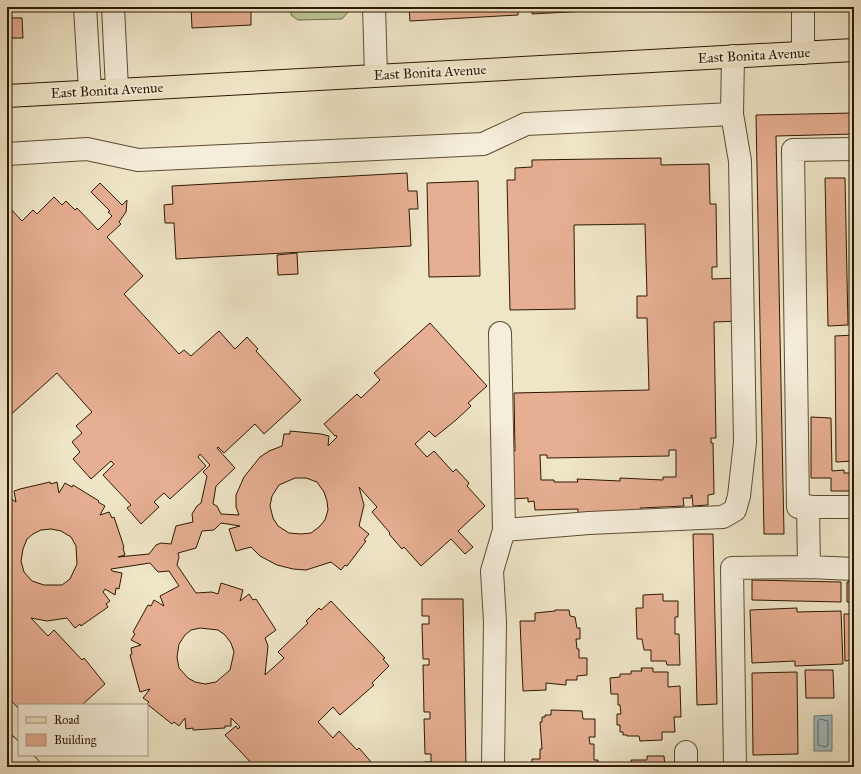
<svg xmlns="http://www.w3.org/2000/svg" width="861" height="774" viewBox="0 0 861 774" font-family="'IM FELL Great Primer',serif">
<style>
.green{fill:#bbc494;stroke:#746e4a}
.water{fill:#a0bcc1;stroke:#727b74}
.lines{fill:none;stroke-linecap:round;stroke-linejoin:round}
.shore{stroke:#666a60;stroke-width:1}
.building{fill:#e6ae92;stroke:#2d1900;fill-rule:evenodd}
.minor-casing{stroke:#5e4c32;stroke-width:24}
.major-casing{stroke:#2d1900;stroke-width:24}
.minor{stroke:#f5eedb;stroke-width:22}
.major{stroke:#efe5c7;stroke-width:22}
.labels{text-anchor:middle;stroke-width:3.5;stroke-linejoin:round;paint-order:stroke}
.street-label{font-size:14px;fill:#2d1900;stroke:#f5eedb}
</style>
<rect width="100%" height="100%" fill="#efe5c7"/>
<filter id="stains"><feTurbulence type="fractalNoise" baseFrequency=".005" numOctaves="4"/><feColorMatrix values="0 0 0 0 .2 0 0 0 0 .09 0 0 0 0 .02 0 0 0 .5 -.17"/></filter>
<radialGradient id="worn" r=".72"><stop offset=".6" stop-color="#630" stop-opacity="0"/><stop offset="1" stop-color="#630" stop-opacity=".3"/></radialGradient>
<path class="green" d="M291,7H350V10L342,19L298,20L291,15Z"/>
<path class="water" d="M832,715V751H814V716Z"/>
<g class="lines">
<path class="shore" d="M820,719L828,721V745L826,747L818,745V721Z"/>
</g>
<path class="building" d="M191,7H251V25L192,28Z
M409,7H518V15L410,21Z
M532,7H639V8L532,14Z
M7,18H22L23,38H7Z
M854,113V134L776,136L784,534H764L756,115Z
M661,158V165L709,164L710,204H716L717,267H712V279L738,278L739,321L714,322L716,438H711V443H713L714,494L708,495V505L693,506L692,495H691V498H683L684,506L640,508L641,512L578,513V509L535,510L534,501L528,502V498L511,499L510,451H515L514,393L649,390L647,318H637V296H647L645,224L574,225L575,309L510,310L507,180H515V168L532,167V160ZM669,450H676V477H663V480L620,478V481L577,479L578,482H554V480H541L540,455H547V458L669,456Z
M407,173L408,191H417L418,209H409L411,246L176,259L174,223H165L164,205L173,204L172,186Z
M825,178H845L848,325L828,326Z
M478,181L480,276L429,277L427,183Z
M100,183L122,205L127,200L126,212L119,222L121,224L107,237L143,276L124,294L179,354L184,350L191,356L219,331L235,349L247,337L258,349L256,351L301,400L264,434L255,424L224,453L218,447L217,448L235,468L216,486L213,504L217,506L221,514L239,515L236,507V495L244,477L260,457L269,451L282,446L284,434H290V431L321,434L329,436L328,446L337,437L336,435L335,436L324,424L357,394L361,398L380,380L374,373L430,323L487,386L468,403L471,406L456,420L435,437L429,431L415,444L427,457L434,451L453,472L456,469L469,483L467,486L485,506L458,531L473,547L465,554L451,539L421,566L404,547L402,549L389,534L390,533L372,512L377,507L359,487L364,505L359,526L369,534L364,540L366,541L347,566L345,565L341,570L331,562L306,570L293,569L277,565L260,556L251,547L236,551L229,529L240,526L221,523L214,530L202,531L196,548L178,553L179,557L177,565L196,593L212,592L218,594L221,583L243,590L240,601L249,594L253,600L256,599L276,630L265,638L268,646L265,675L284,658L278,652L308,623L306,621L319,608L321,610L331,601L385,658L383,659L389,666L372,683L374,685L340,715L333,707L318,722L333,738L339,731L357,750L359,748L372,763L371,764L374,767H255L225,735L236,726L238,729L240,727L231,718V726H225V728L193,730V728L186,729L185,718L179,726L174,722L172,724L147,704L149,702L143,698L150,689L140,692L130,655L132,654L131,648L141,645L131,640L135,634L133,632L148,605L151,606L154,600L164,606L160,596L179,586L169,571L158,572L150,563L111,569L112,571L122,573L119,589L116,588L115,595L105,589L103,592L110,601L106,604L108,607L81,626L80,624L75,628L67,618L47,621L31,618L48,636L54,630L82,660L84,658L105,684L82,705H19V709L7,696V496L16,502L14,491L20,489L50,482L51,484L57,482L59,493L65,483L72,487L73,485L99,501L98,502L105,506L100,515L109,512L112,518L114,517L124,547L123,548L125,555L118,557L149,554L156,545L161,543L171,544L176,526L193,522L192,514L197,506L201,503L207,476L203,472L210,465L200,454L198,457L206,466L170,499L164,493L154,502L159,507L141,524L127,508L131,505L103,475L114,464L111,461L91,479L73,459L80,452L72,442L82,433L76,426L92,412L57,373L7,418V205L22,221L33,210L37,214L54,197L62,205L66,201L75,210L77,208L98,230L112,216L108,212L110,211L91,192ZM295,478H306L317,482L324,492L327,501L328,510L325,520L319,527L311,533L301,534L289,533L278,526L273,518L270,506L272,496L279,485ZM51,529L61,531L71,537L76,546L77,564L70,579L62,585H44L32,581L24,572L21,561L23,549L27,539L33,534L41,530ZM200,628L218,630L225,635L231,643L234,652L230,670L216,682L205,684L195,682L188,678L179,668L177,657L179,644L185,635L191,630Z
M297,253L298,274L278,275L277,255Z
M854,335V461L836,462L835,336Z
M811,417L831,418L832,471L844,470V473H854V491H831V478H811Z
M693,534H713L717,704L697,705Z
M752,580L841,582V602L752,600Z
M847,582H854V602H847Z
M663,594V601H678V617H675V634H679L680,665H667L666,661H651V650H644L642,639H637L636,608H643V595Z
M422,599H463L466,767H425V762H431V754H425L424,719H430V712H424L423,665H429V659H423L422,624H429V616H422Z
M797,608V612L841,611L843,664L795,666V661L752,663L750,610Z
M555,610H569L570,616L575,617L577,628H580V639H576L577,649H579V658H587V675L577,676V680H566V685L546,683V690L523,691L520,621H535V613L555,611Z
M844,614H854V699L853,660L845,661Z
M641,668H653V672H668V687L680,686L681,717H674L675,732H662V740L640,741L639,736H627V735H623V732H620V725H617V714H621L620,705H618V694H611L610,678L620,677V674H631V671H642Z
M805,670H833L834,698H806Z
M797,672L798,754L753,755L752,673Z
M551,710L582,711L583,719H595V737H589L590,744H594V760H598V767H532V759H540V749H542L540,722H542V717H545V715H551Z
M647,756H664L665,767H625L632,766L631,760H647Z
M7,761L13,767H7Z
M818,766V767H774Z"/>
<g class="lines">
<g class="minor-casing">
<path id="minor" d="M85,7L90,91
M113,7L117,89
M374,7L376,75
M803,7V53
M854,149L793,150L798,507H854
M7,154L87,149L138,160L483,144L526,124L732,114
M808,506L809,567
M504,530L589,523L723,517L735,510L739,496L745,442L740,161L732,114L733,56
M7,746L29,767
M686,752V767
M493,767L495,622L492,571L504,530L500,333
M735,767L732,568L809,567L854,569"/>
</g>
<g class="major-casing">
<path id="major" d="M7,96L854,50"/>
</g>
<use href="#minor" class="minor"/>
<use href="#major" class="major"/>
</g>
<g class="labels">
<g class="street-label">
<text transform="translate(754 55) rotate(-3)" y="5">East Bonita Avenue</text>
<text transform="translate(430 72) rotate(-3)" y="5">East Bonita Avenue</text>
<text transform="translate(107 90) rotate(-3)" y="5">East Bonita Avenue</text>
</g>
</g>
<rect width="861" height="774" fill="none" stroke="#efe5c7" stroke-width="24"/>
<rect x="8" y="8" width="845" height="758" fill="none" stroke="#2d1900" stroke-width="2"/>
<rect x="12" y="12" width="837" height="750" fill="none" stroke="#2d1900"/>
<rect x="18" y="704" width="130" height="52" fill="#f5eedb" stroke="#a59983"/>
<rect x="26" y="717" width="20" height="6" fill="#efe5c7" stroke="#a59983"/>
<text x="54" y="724" font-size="12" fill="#2d1900">Road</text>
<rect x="26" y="734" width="20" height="12" fill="#e6ae92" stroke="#a59983"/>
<text x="54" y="744" font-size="12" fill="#2d1900">Building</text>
<rect width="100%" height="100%" filter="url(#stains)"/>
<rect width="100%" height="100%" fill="url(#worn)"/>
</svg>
